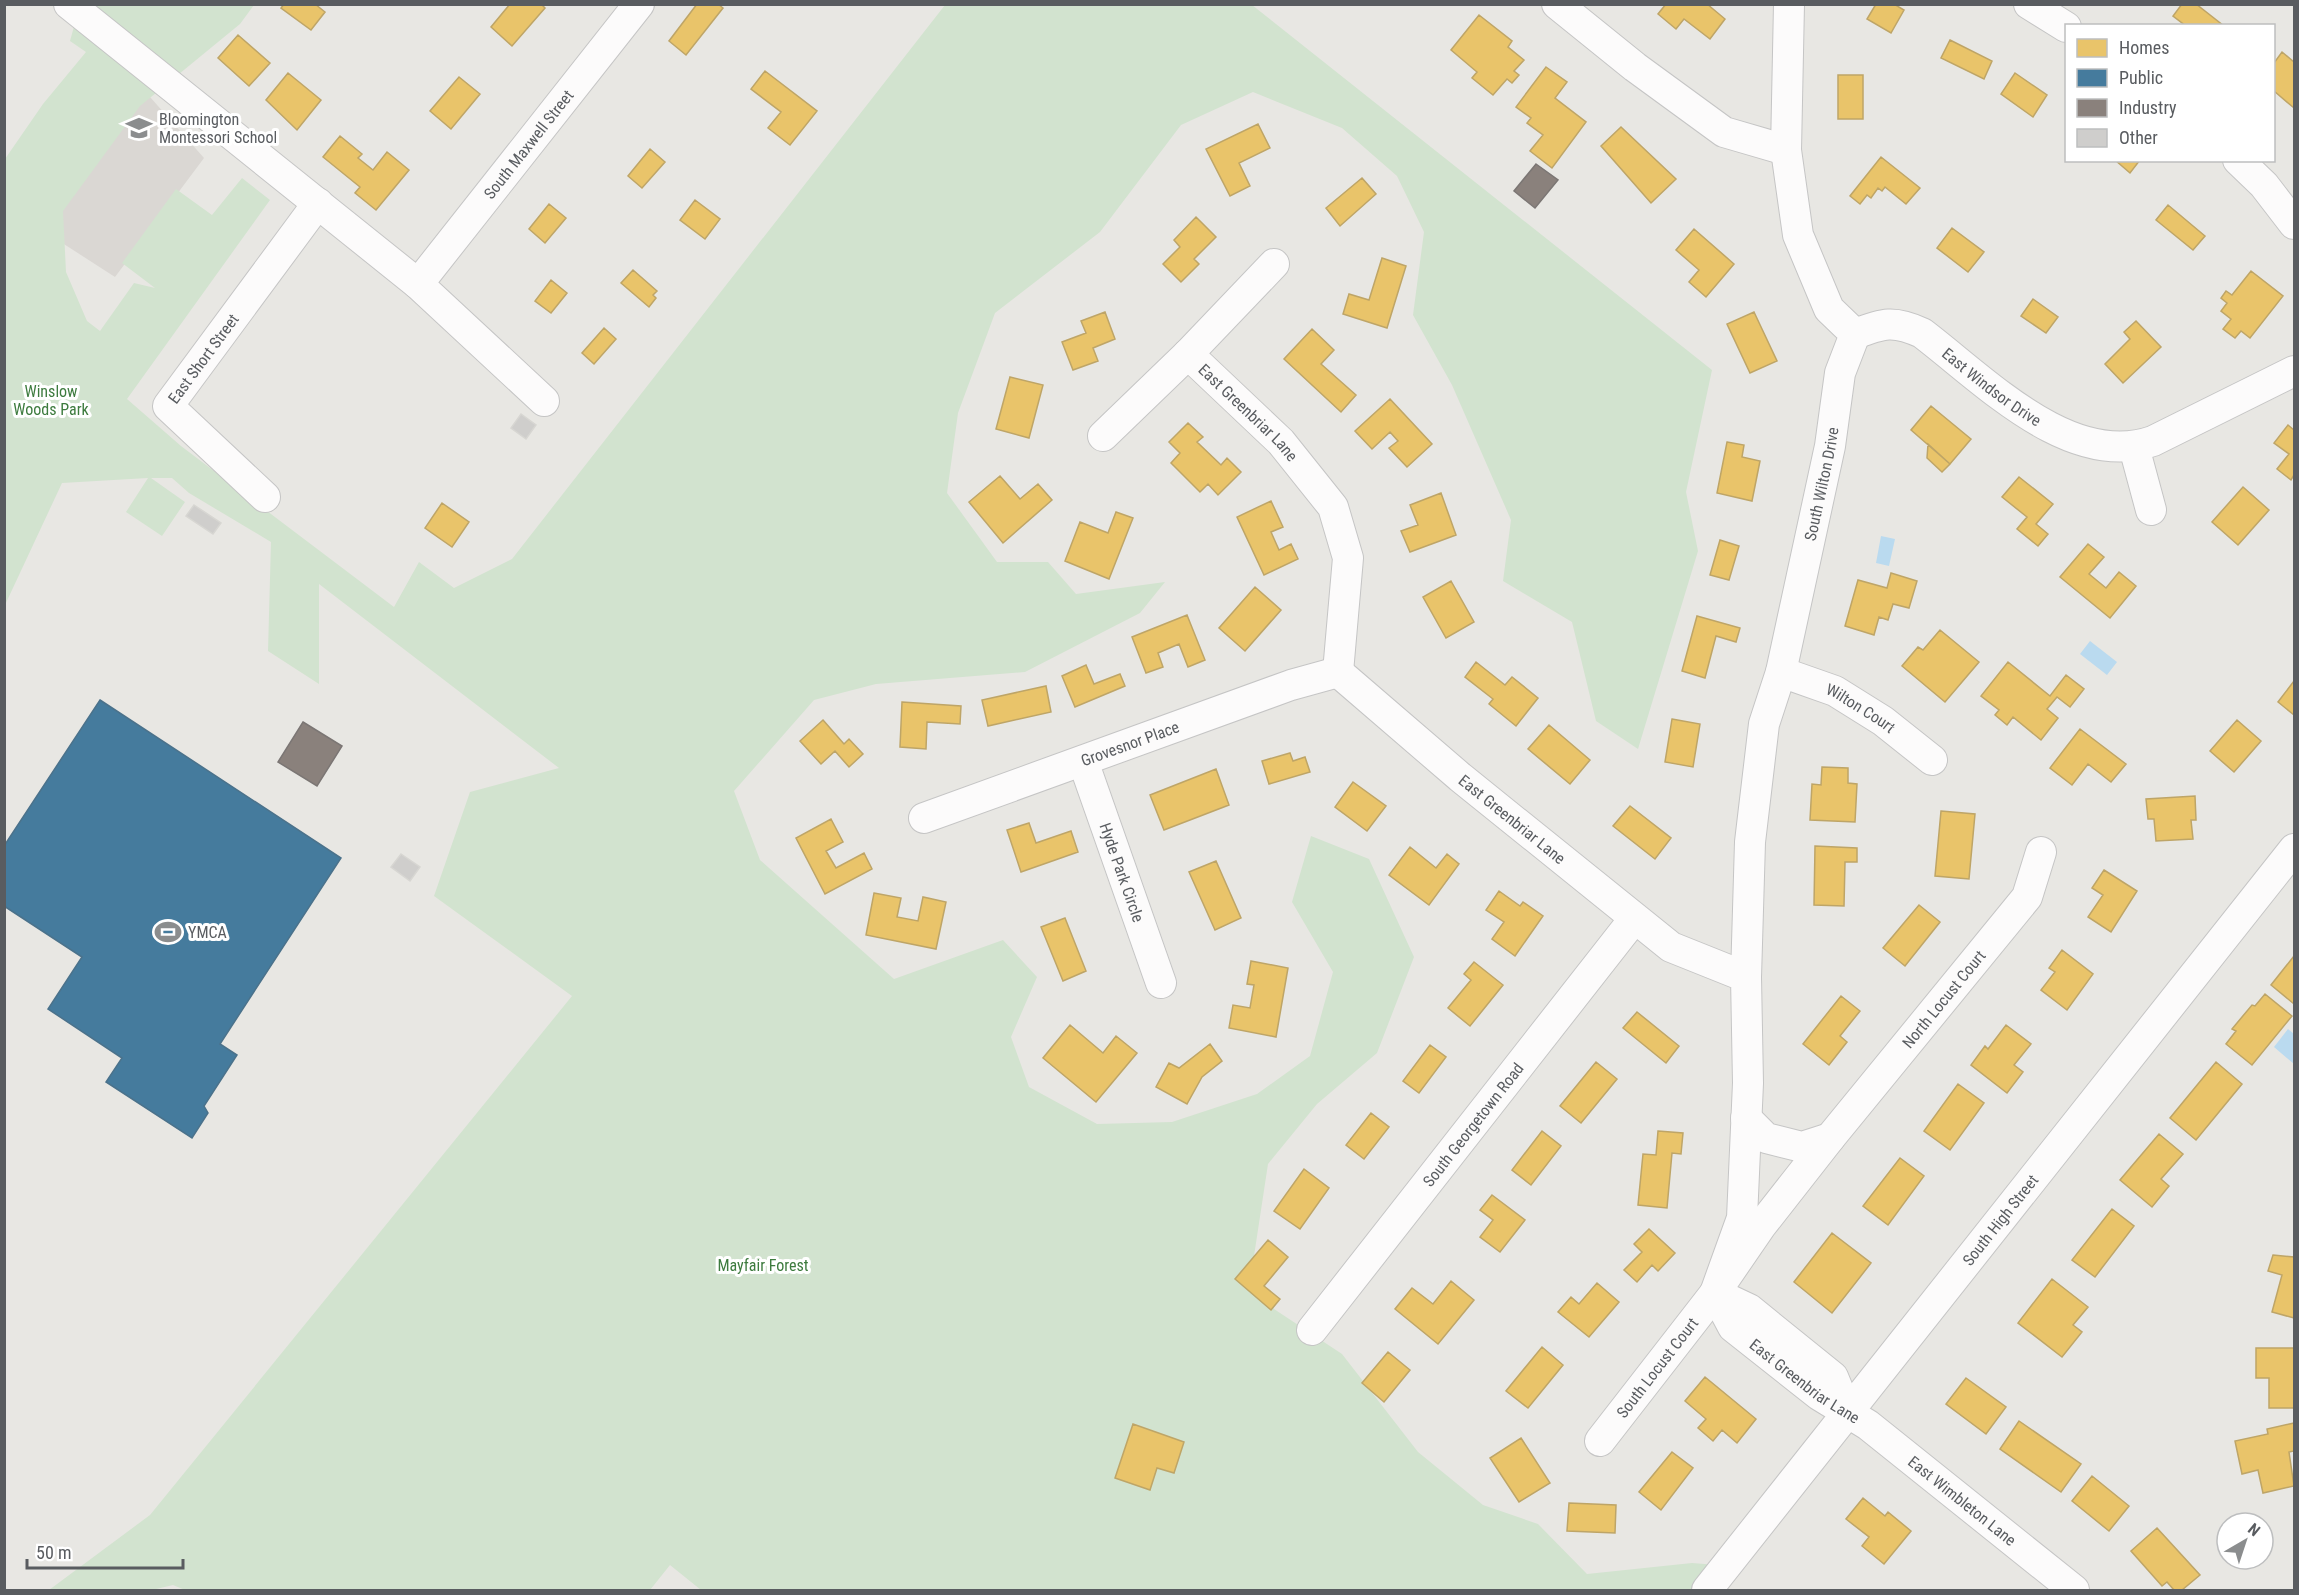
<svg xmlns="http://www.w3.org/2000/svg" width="2299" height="1595" viewBox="0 0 2299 1595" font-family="'Roboto Condensed',sans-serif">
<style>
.education{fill:#dad7d3}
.green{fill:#d2e3cf}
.water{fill:#badaef}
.homes{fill:#e9c46a;stroke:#bea567;stroke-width:1.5}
.public{fill:#457b9d;stroke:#4b728b;stroke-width:1.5}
.industry{fill:#8a817c;stroke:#7b7674;stroke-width:1.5}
.building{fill:#cfcecc;stroke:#d7d6d2;stroke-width:1.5}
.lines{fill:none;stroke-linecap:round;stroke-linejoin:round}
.minor-casing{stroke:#c5c5c5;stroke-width:32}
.minor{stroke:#fcfbfb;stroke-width:30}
.labels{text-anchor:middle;stroke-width:6;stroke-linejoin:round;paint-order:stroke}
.poi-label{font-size:16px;fill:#595c60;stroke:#fff;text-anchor:start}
.street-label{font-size:16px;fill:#595c60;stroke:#fff}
.park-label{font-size:16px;fill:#3d7b3e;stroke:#fff}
</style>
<rect width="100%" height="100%" fill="#e8e7e3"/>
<path class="education" d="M146,56L150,97L204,158L115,277L53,237L66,184Z"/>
<path class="green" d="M80,5H254L240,24L140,106L63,211L66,272L87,321L100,331L134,283L155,288L122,263L176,189L212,215L242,178L270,200L127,399L181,446L394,607L419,562L454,588L512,559L945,5H1252L1712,370L1686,492L1698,551L1638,749L1596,721L1572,622L1503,581L1511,520L1452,385L1413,315L1424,232L1397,176L1342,128L1253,92L1181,125L1100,232L995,313L958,413L947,493L997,562H1048L1076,594L1165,582L1140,613L1025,672L876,684L814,700L734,791L760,860L894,979L1003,940L1037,977L1011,1037L1029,1087L1097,1124L1172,1122L1257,1094L1310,1056L1333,972L1292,902L1311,836L1369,859L1414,957L1377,1053L1317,1104L1268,1164L1254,1256L1274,1309L1342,1354L1418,1452L1483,1505L1538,1524L1587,1574L1692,1563L1717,1565L1696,1590H701L670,1565L650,1590H185L173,1585L152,1590H49L150,1515L572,996L434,896L470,792L559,768L319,584V684L268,651L271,542L189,493L172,478H151L185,502L162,536L126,512L148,478L62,483L5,605V159L43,104L86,52L70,41Z"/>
<path class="water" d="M1881,536L1895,539L1889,566L1876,563Z
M2090,641L2117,662L2107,675L2080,654Z
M2288,1029L2294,1034V1064L2274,1047Z"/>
<path class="homes" d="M284,4H315L325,12L311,30L281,8Z
M510,4H541L545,8L512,46L491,27Z
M697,4H718L723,8L686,55L669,41Z
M1666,4H1707L1725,19L1710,39L1684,19L1676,29L1658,14Z
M1876,4H1894L1904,10L1891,33L1867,19Z
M2182,4H2196L2224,26H2186L2173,16Z
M1479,15L1512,41L1508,47L1524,60L1514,71L1519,75L1512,83L1507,79L1493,95L1472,78L1477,72L1451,50Z
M238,35L270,63L249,86L218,58Z
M1950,40L1992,61L1984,79L1941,58Z
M2282,52L2294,62V108L2274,91V63Z
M1546,67L1567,82L1555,98L1586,122L1552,168L1530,151L1543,135L1527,123L1531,118L1516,107Z
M765,71L817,111L790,145L768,128L781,112L751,89Z
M288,73L321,100L297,130L266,100Z
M2015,73L2047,95L2033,117L2001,94Z
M1838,75H1863V119H1838Z
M459,77L480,94L451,129L430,111Z
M1258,124L1270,148L1239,163L1250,186L1230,196L1206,149Z
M1621,127L1676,179L1651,203L1601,146Z
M340,136L362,154L358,158L373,170L387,152L409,170L376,210L355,193L360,187L323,157Z
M650,149L665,162L642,188L628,176Z
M1881,157L1920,188L1906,204L1885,187L1882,191L1878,188L1871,198L1867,195L1860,204L1850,196Z
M2115,160H2140L2130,173Z
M1362,178L1376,194L1340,226L1326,208Z
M695,200L720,219L705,239L680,220Z
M549,204L566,218L545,243L529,229Z
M2168,205L2205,236L2193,250L2156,220Z
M1196,217L1216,237L1194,259L1199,264L1181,282L1163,264L1180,247L1174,240Z
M1952,228L1984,252L1968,272L1937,248Z
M1694,229L1734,264L1706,297L1689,282L1699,270L1676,250Z
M1382,258L1406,266L1387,328L1343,314L1349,294L1369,300Z
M633,270L657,291L653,295L656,298L649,307L621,283Z
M2251,271L2283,296L2250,338L2241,331L2235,338L2223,329L2231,319L2221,311L2227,303L2221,298L2226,291L2232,295Z
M551,280L567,293L551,313L535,301Z
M2033,299L2058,317L2046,333L2021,316Z
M1105,312L1115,339L1093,348L1098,361L1073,370L1062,342L1086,333L1081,321Z
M1754,312L1777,361L1750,373L1727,324Z
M2136,321L2161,347L2123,383L2105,364L2130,339L2124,332Z
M604,328L616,339L594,364L582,353Z
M1312,329L1334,350L1321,364L1356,395L1341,412L1284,359Z
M1010,377L1043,385L1029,438L996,429Z
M1390,399L1432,444L1407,467L1389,448L1398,441L1390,432L1372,449L1355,431Z
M1931,406L1971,439L1950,464L1911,430Z
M1188,423L1203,437L1197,442L1221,465L1227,458L1241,472L1218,495L1208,484L1200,492L1171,463L1180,453L1169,442Z
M2288,425L2294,430V475L2291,480L2277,469L2289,454L2274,443Z
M1727,442L1744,445L1742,457L1760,461L1752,501L1717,493Z
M1928,444L1950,464L1942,472L1927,458Z
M1000,476L1020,499L1038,484L1052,500L1003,543L969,502Z
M2019,477L2053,504L2036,524L2048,534L2038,546L2017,529L2027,517L2002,497Z
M2243,487L2269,510L2238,545L2212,522Z
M1441,493L1456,535L1410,552L1401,531L1418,525L1410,505Z
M1271,501L1283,527L1271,532L1279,550L1291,544L1298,559L1264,575L1237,517Z
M442,503L469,522L452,547L425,528Z
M1116,512L1133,518L1109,579L1065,561L1080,522L1108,533Z
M1720,540L1739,546L1729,580L1710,575Z
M2088,544L2104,557L2089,574L2106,588L2119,572L2136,586L2110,618L2060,577Z
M1891,573L1917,581L1909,608L1893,604L1888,620L1879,617L1874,635L1845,626L1858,580L1887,588Z
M1451,581L1474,622L1446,638L1423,597Z
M1255,587L1281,610L1245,651L1219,628Z
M1187,615L1205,660L1188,667L1179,644L1158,653L1163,667L1146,673L1132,637Z
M1697,616L1740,628L1736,642L1716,636L1705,678L1682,671Z
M1940,630L1979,662L1945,702L1902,666L1918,647L1923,650Z
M1476,662L1505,685L1512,677L1538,698L1516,726L1489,704L1493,699L1465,677Z
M2008,662L2050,696L2066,675L2084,689L2070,707L2057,697L2047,709L2058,718L2041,740L2013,717L2007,725L1995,715L1999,710L1981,696Z
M1086,665L1094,684L1120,674L1125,686L1075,707L1062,676Z
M2294,681V715L2278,702Z
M1046,686L1051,712L988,726L982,700Z
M902,702L961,706L960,724L927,722L926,749L900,747Z
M1672,719L1700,724L1693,767L1665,762Z
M823,720L844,744L849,739L863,754L849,767L835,751L821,764L800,741Z
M2237,720L2261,741L2234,772L2210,751Z
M1549,725L1590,760L1570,784L1528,749Z
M2080,729L2126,764L2111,782L2088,764L2072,785L2050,768Z
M1290,753L1293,761L1305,757L1310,772L1269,784L1262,761Z
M1822,767L1848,768V783L1857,784L1855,822L1810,820L1812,784L1821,785Z
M1216,769L1229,805L1164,830L1150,795Z
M1353,782L1386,806L1367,831L1335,807Z
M2195,796L2196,820H2191L2193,839L2156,841L2154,819H2148L2146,799Z
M1630,806L1671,838L1655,859L1613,826Z
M1941,811L1975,814L1969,879L1935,876Z
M831,819L843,842L826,851L836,868L864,853L872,869L825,894L796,838Z
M1029,823L1036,843L1071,831L1078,852L1021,872L1007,830Z
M1815,846L1857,848V862H1845L1844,906L1814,905Z
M1410,847L1436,868L1447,854L1459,864L1429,905L1389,875Z
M1216,861L1241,918L1215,930L1189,872Z
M2104,870L2137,891L2111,932L2088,917L2103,895L2092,888Z
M1499,891L1520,906L1523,902L1543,916L1515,956L1492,939L1504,922L1486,910Z
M874,893L901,898L897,917L918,921L923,897L946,902L936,949L866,935Z
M1919,905L1940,922L1905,966L1883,948Z
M1065,918L1086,971L1063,981L1041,927Z
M2062,950L2093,974L2067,1010L2041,990L2055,972L2049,968Z
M2294,956V1004L2271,985Z
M1251,961L1288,968L1276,1037L1229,1028L1233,1005L1250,1008L1254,985L1247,984Z
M1474,962L1503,985L1470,1026L1448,1008L1471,980L1464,974Z
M2265,994L2292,1016L2252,1065L2226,1044L2236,1031L2232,1029L2252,1005L2255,1006Z
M1841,996L1860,1011L1840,1036L1847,1042L1829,1065L1803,1044Z
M1637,1012L1679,1046L1666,1063L1623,1028Z
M1070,1025L1103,1053L1116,1036L1137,1053L1096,1102L1043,1058Z
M2006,1025L2031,1044L2014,1065L2023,1072L2007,1093L1971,1065L1985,1046L1988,1049Z
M1210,1044L1222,1061L1202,1077L1187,1104L1156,1087L1169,1063L1179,1068Z
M1430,1045L1446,1057L1419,1093L1403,1081Z
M1596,1062L1617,1079L1581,1123L1560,1106Z
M2216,1062L2242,1084L2196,1140L2170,1118Z
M1958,1084L1984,1103L1950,1150L1924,1131Z
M1371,1113L1389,1127L1364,1159L1346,1145Z
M1542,1131L1561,1146L1531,1185L1512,1170Z
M1658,1131L1683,1133L1681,1154L1672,1153L1667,1208L1638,1205L1643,1154L1656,1155Z
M2159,1134L2183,1154L2161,1179L2169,1186L2152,1207L2120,1180Z
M1900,1158L1924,1176L1888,1225L1863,1206Z
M1304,1169L1329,1188L1300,1229L1274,1211Z
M1492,1195L1525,1220L1500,1252L1480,1237L1493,1220L1480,1210Z
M2112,1209L2134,1226L2095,1277L2072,1260Z
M1649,1229L1675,1253L1658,1271L1652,1265L1637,1282L1624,1270L1642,1252L1634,1244Z
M1832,1233L1871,1263L1832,1313L1794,1282Z
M1268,1240L1288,1257L1264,1286L1280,1299L1271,1310L1235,1279Z
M2273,1255L2294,1257V1318L2272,1312L2282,1275L2268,1271Z
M2052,1279L2088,1307L2073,1325L2082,1332L2062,1357L2018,1323Z
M1451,1281L1474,1300L1438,1344L1395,1309L1412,1288L1433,1304Z
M1597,1283L1619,1302L1589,1337L1558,1312L1571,1297L1579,1304Z
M1542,1347L1563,1365L1528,1408L1506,1391Z
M2256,1348H2294V1408H2269V1378H2256Z
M1388,1352L1410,1370L1384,1402L1362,1383Z
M1705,1377L1756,1419L1737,1443L1722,1430L1713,1441L1698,1428L1706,1419L1685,1401Z
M1966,1378L2006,1407L1986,1434L1946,1404Z
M2019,1421L2081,1464L2061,1492L2000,1449Z
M2294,1423V1451L2289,1452L2294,1486L2263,1493L2258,1470L2242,1474L2235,1441L2268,1434L2267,1429Z
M1133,1424L1184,1442L1174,1473L1157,1468L1150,1490L1115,1478Z
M1521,1438L1550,1483L1519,1502L1490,1458Z
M1672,1452L1693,1468L1661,1510L1639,1492Z
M2092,1476L2129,1506L2109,1531L2072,1501Z
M1863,1498L1885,1516L1888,1512L1911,1531L1884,1564L1862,1546L1869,1537L1846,1519Z
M1569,1503L1616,1505L1615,1533L1567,1531Z
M2157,1528L2200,1575L2182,1590H2174L2167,1582L2162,1586L2131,1551Z"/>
<path class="public" d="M100,700L341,858L220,1044L237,1055L204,1106L208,1113L192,1138L106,1082L122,1058L48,1009L82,957L4,906V846Z"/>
<path class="industry" d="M1536,164L1558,180L1535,208L1514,191Z
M303,722L342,746L317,786L278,762Z"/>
<path class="building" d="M521,414L536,425L526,439L511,428Z
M194,505L221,523L213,534L186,516Z
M401,854L420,867L410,881L391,867Z"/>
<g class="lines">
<g class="minor-casing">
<g id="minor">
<path d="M69,4L418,284L544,401"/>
<path d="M1557,4L1635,67L1724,132L1786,150"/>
<path d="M2029,4L2066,27"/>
<path d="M2238,160L2264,185L2294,224"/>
<path id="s1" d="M418,284L639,4"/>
<path id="s2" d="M1855,334C1883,323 1894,320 1922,333C1984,380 2070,470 2153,441L2294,371"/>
<path id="s3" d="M1188,354L1281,442L1333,507L1348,558L1338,672"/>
<path d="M1103,436L1188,354L1274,264"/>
<path d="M2134,447L2151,510"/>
<path id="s4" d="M265,497L168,406L318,203"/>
<path id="s5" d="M1338,672L1460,777L1671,947L1746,977L1748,1083L1742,1218L1715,1293L1733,1327L1819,1395L1868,1425L2074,1590"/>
<path id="s6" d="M1781,672L1835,691L1883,721L1932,760"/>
<path id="s7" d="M1083,761L1161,983"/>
<path id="s8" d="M924,818L1291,685L1338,672"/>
<path id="s9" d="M1746,977L1750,842L1764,724L1781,672L1830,446L1840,373L1855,334L1829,309L1798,235L1786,150L1789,4"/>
<path d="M1746,1118L1766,1138L1802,1147L1830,1138"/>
<path d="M1715,1293L1749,1309L1833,1377L1847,1411"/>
<path id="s10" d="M1312,1330L1634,919"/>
<path id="s11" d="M1600,1441L1715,1293L1761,1226L1830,1138L2027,897L2041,852"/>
<path id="s12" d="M1707,1590L2294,849"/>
</g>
</g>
<use href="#minor" class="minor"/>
</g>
<defs>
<g id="school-bare" transform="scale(2.07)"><path d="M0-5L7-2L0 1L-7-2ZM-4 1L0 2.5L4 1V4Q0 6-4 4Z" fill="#8b8d8e" stroke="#fff" stroke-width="2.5" paint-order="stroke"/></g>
<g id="stadium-bare" transform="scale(2.07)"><path d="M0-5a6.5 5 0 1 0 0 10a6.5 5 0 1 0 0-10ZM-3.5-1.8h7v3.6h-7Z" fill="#8b8d8e" stroke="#fff" stroke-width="2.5" paint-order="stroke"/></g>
</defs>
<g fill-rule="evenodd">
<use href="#school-bare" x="139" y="128"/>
<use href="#stadium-bare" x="168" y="932"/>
</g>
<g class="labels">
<g class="poi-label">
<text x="159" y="125">Bloomington<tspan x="159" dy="18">Montessori School</tspan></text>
<text x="188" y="938">YMCA</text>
</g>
<g class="street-label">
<text dy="6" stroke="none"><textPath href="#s1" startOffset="178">South Maxwell Street</textPath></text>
<text dy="6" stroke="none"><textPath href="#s4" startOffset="192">East Short Street</textPath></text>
<text dy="6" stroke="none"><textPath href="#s2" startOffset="158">East Windsor Drive</textPath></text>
<text dy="6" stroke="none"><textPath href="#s3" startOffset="84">East Greenbriar Lane</textPath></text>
<text dy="6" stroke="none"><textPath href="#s9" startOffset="501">South Wilton Drive</textPath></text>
<text dy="6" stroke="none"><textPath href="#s6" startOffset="88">Wilton Court</textPath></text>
<text dy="6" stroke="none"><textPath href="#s8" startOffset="219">Grovesnor Place</textPath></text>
<text dy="6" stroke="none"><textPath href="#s5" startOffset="228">East Greenbriar Lane</textPath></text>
<text dy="6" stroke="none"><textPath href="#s7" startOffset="118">Hyde Park Circle</textPath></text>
<text dy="6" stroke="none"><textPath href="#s11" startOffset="560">North Locust Court</textPath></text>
<text dy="6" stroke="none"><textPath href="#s10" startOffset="261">South Georgetown Road</textPath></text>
<text dy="6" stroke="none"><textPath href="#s12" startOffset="472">South High Street</textPath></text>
<text dy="6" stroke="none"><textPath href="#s5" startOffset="962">East Greenbriar Lane</textPath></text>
<text dy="6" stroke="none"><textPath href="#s11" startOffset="93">South Locust Court</textPath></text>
<text dy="6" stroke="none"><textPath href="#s5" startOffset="1160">East Wimbleton Lane</textPath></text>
</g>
<g class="park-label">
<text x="51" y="397">Winslow<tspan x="51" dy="18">Woods Park</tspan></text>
<text x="763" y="1271">Mayfair Forest</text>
</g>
</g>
<rect width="2299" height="1595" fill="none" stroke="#595c60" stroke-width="12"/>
<rect x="2065" y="24" width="210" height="138" fill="#ffffff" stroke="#bdbebf" stroke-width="1.5"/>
<rect x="2077" y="39" width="30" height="18" fill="#e9c46a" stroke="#bdbebf" stroke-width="1.5"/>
<text x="2119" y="54" font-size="18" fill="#595c60">Homes</text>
<rect x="2077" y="69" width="30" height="18" fill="#457b9d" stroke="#bdbebf" stroke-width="1.5"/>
<text x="2119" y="84" font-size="18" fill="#595c60">Public</text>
<rect x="2077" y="99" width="30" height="18" fill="#8a817c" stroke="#bdbebf" stroke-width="1.5"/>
<text x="2119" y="114" font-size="18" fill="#595c60">Industry</text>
<rect x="2077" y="129" width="30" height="18" fill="#cfcecc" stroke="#bdbebf" stroke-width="1.5"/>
<text x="2119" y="144" font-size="18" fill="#595c60">Other</text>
<g transform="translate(2245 1541) rotate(39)"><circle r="28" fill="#ffffff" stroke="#bdbebf" stroke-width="1.5"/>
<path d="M0-4.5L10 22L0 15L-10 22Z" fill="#8b8d8e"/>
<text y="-9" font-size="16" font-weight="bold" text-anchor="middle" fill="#595c60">N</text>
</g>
<path d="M27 1559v9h156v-9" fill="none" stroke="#595c60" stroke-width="3"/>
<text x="36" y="1559" font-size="18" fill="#595c60" stroke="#ffffff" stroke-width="4.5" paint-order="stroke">50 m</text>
</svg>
